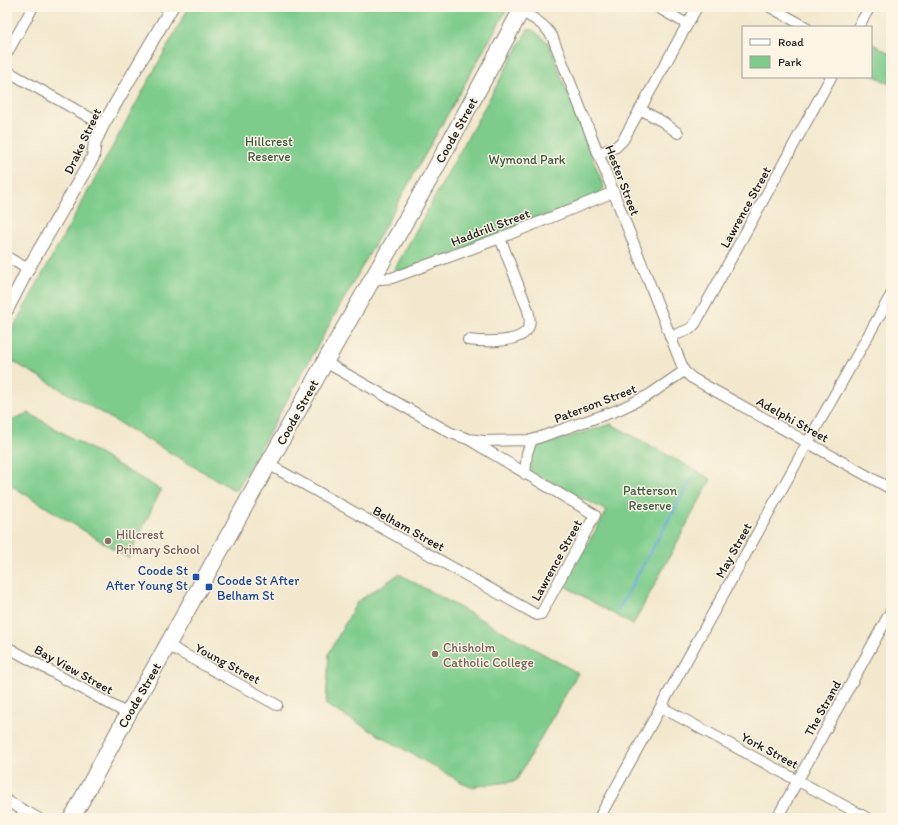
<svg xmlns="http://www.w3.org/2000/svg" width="898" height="825" viewBox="0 0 898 825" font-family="Itim,sans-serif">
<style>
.green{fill:#7dcc8b;stroke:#4c7454}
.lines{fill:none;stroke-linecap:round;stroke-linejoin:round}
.stream{stroke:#6ea6dd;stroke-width:2.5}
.minor-casing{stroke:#888275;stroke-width:12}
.tertiary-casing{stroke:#888275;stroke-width:14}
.primary-casing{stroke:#888275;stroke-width:18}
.minor{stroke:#fff;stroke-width:10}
.tertiary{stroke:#fff;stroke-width:12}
.primary{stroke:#fff;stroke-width:16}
.education-dot{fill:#8d6e63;stroke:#fcf5e5;stroke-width:1.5}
.transit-dot{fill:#1a4fb4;stroke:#fcf5e5;stroke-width:1.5}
.labels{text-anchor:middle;stroke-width:3;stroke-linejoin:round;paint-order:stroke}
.street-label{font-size:13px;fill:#1c1c1c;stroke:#fcf5e5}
.park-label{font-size:13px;fill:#3e5a43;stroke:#fcf5e5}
.education-label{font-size:13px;fill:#785e54;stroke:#fcf5e5;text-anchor:start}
.transit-label{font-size:13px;fill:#164399;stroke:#fcf5e5;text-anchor:end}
</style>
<rect width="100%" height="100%" fill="#fcf5e5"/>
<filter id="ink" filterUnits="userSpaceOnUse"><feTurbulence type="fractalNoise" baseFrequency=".025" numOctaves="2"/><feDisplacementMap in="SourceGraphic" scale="8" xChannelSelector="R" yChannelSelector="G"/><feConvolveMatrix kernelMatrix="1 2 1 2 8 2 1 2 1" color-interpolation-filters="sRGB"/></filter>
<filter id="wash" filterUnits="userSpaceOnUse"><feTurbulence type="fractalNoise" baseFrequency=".012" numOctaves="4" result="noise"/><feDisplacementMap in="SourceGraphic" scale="16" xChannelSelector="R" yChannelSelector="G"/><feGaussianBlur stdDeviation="0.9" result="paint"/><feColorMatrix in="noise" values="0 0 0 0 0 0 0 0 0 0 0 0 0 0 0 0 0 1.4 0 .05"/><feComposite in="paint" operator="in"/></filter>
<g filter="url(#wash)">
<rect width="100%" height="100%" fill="#f3e8ce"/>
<path class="green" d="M189,7H508L236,491L7,358V339Z
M528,29L535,31L549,44L604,188L597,197L399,275L394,270Z
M871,43L891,54V85L871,74Z
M29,413L161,490L128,558L12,486L7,495V421Z
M611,424L711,479L633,625L563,585L607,511L531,472L530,458L537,447Z
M399,574L578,673L516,781L470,787L326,705L329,653L357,602Z"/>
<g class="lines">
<path class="stream" d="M618,610L692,478"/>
</g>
</g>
<g filter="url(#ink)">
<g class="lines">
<g class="minor-casing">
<path id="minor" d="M657,7L687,24
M770,7L806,27
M521,12C534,18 544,24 552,36L684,371L692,378L891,489
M858,27L870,7
M7,53L33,7
M7,71L103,125
M640,109L663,122L678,133
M599,153L616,147L623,140L697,7
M7,257L28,269
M373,278L381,279L392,278L500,238L614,192
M670,337L690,329L695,324L831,77
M468,340C483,342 524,344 529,326C531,321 529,315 528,310L500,238
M325,362L451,433L468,439L484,441L532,440L618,410L649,395L684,371
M268,464L537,615L541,614L595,515L468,439
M525,474L527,453L532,440
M167,645L277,705
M7,647L128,714
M661,707L867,818
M7,801L38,818
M599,818L808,442L891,295
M777,818L891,611"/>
</g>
<g class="tertiary-casing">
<path id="tertiary" d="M7,310L28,269L93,157L95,142L103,125L172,7"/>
</g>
<g class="primary-casing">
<path id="primary" d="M72,818L128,714L158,662L325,362L433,173L523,7"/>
</g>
<use href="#minor" class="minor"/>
<use href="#tertiary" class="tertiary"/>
<use href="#primary" class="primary"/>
</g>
</g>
<g class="education-dot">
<circle cx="108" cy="541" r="4"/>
<circle cx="435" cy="654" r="4"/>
</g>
<g class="transit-dot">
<rect x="192" y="573" width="8" height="8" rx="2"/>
<rect x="205" y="583" width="8" height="8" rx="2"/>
</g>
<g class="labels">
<g class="street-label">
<text transform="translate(456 130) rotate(-61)" y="5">Coode Street</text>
<text transform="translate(82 141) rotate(-65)" y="5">Drake Street</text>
<text transform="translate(623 180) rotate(69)" y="5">Hester Street</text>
<text transform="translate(745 207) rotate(-61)" y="5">Lawrence Street</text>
<text transform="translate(490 227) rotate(-21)" y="5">Haddrill Street</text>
<text transform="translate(595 403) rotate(-21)" y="5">Paterson Street</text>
<text transform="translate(297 412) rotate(-61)" y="5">Coode Street</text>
<text transform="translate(793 419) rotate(29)" y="5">Adelphi Street</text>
<text transform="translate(409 528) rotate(29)" y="5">Belham Street</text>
<text transform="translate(733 550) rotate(-61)" y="5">May Street</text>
<text transform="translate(556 560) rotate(-61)" y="5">Lawrence Street</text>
<text transform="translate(228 663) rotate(28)" y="5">Young Street</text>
<text transform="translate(74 669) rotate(29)" y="5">Bay View Street</text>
<text transform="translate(139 695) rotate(-60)" y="5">Coode Street</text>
<text transform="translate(822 708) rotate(-61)" y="5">The Strand</text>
<text transform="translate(770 750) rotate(28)" y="5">York Street</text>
</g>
<g class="park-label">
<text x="269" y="146">Hillcrest<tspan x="269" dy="15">Reserve</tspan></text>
<text x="527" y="164">Wymond Park</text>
<text x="650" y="495">Patterson<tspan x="650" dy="15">Reserve</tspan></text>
</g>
<g class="education-label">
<text x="116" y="539">Hillcrest<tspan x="116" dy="15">Primary School</tspan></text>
<text x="443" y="652">Chisholm<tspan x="443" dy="15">Catholic College</tspan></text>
</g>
<g class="transit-label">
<text x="188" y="575">Coode St<tspan x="188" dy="15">After Young St</tspan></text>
<text x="217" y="585" text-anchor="start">Coode St After<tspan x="217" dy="15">Belham St</tspan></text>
</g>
</g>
<rect width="898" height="825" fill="none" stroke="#fcf5e5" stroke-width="24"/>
<rect x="742" y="26" width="130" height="52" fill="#fcf5e5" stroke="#a29e95"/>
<rect x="750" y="39" width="20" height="6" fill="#ffffff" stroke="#a29e95"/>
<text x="778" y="46" font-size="12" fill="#1c1c1c">Road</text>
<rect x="750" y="56" width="20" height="12" fill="#7dcc8b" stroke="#a29e95"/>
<text x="778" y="66" font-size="12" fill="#1c1c1c">Park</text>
</svg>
